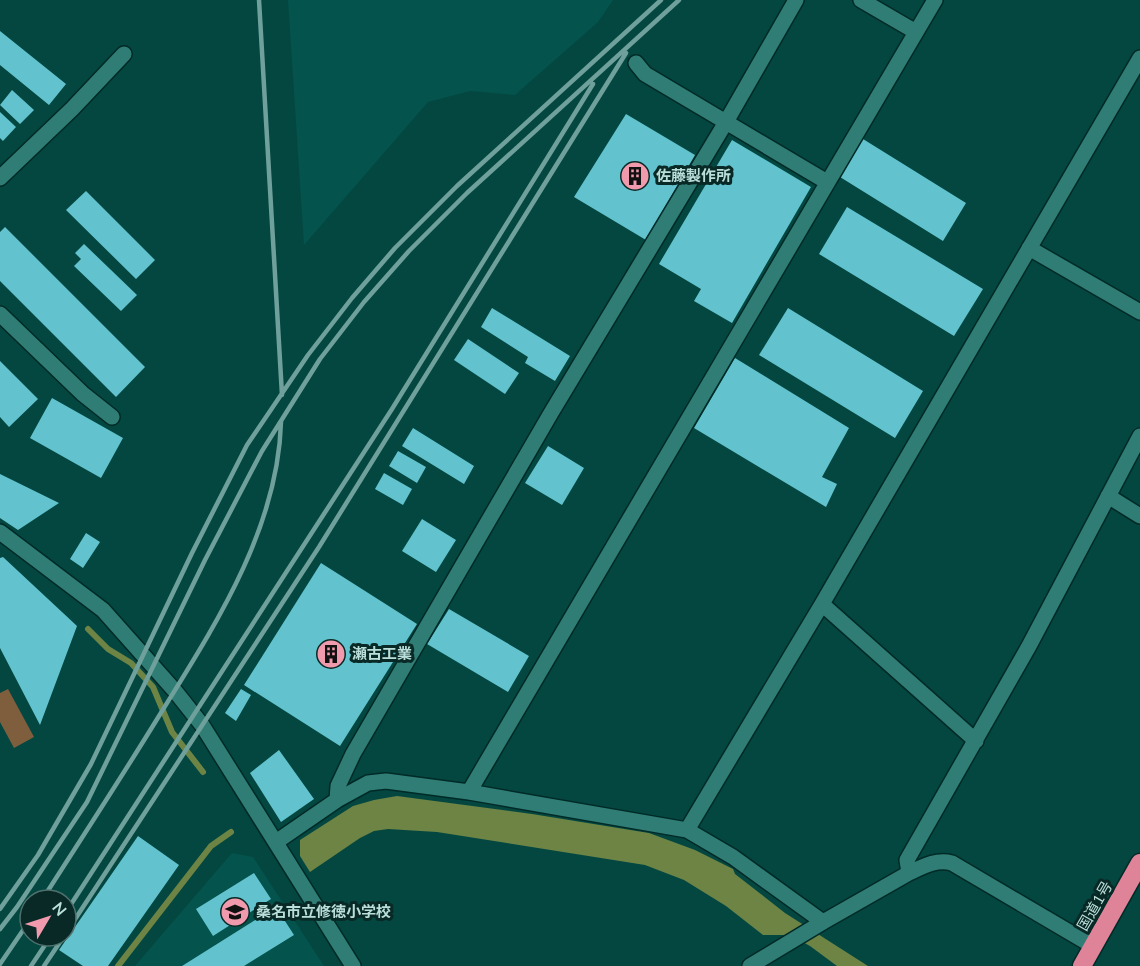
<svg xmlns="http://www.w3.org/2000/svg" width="1140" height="966" viewBox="0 0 1140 966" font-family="Mulish,'Noto Sans JP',sans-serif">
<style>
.built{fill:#04534d}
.green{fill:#7f5e3d}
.water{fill:#6d8445}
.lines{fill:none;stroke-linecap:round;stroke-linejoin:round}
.stream{stroke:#6d8445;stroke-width:6}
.building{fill:#62c3ce}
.minor-casing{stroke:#002a27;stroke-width:18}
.highway-casing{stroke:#002a27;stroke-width:21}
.minor{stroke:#2f7d75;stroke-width:15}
.highway{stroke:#df8398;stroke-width:18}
.rail{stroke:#6fa09b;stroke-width:4.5}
.labels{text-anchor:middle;stroke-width:6;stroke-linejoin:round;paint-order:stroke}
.poi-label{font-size:15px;font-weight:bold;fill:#baded9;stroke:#082926;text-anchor:start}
.street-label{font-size:15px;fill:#baded9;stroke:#082926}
</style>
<rect width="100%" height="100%" fill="#044741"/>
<path class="built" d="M288,0H613L598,22L515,95L470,91L428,102L304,245Z
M232,853L253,857L324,966H135Z"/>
<path class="green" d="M8,689L34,737L14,748L0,722V693Z"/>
<path class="water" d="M397,796L532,814L649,833L695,850L733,869L735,874L785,913L868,966H837L810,946L790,935H763L726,906L684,880L645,865L437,832L388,829L374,831L360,838L310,872L300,856V840L353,806L374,800Z"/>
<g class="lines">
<path class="stream" d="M88,629L108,649L131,663L153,687L172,732L203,772
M118,966L211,846L231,832"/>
</g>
<path class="building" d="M0,31L66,84L49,105L0,65Z
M12,90L34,110L20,124L0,105Z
M0,112L16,127L3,141L0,138Z
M626,114L695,155L646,240L574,197Z
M863,139L966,203L943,241L840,177Z
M732,140L811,187L732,323L694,301L701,289L659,264Z
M86,191L155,260L136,279L66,210Z
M847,207L983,289L954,336L819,254Z
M5,227L145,367L116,397L0,281V232Z
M84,244L137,295L121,311L74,266L81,259L75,253Z
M492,308L570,356L555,381L525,363L528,357L481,327Z
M788,308L923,391L895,438L759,355Z
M468,339L519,373L505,394L454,360Z
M735,358L849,428L822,477L837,484L826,507L694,428Z
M0,361L38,399L9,427L0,417Z
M52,398L123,438L101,478L30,438Z
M413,428L474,466L464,484L402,446Z
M548,446L584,468L562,505L525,483Z
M398,451L426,467L417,483L389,466Z
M384,473L412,489L403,505L375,489Z
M0,474L59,503L18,530L0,518Z
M422,519L456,540L436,572L402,551Z
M86,533L100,542L83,568L70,559Z
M3,557L77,626L40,725L0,648V558Z
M321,563L417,624L340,746L244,685Z
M449,609L529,656L508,692L427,644Z
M241,689L251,695L236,721L225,713Z
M279,750L314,799L281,822L250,773Z
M138,836L179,865L108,966H83L59,950Z
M254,873L271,899L213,936L196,909Z
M276,907L294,935L244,966H182Z"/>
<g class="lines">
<g class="minor-casing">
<path id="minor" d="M861,0L916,32
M636,63L645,74L827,182
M0,178L72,109L124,54
M1029,248L1140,312
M0,314L83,394L112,417
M1108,496L1140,516
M0,532L103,610L175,691L202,725L353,966
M822,604L976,741
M469,792L935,0
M337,800L338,786L353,754L551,413L726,122L796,0
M687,830L822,604L1140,58
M276,842L337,800L368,783L386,781L469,792L687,830L733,857L823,922
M909,873C924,866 936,859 952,863L1093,946
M750,966L823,922L909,873L907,860L1029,646L1140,436"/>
</g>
<g class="highway-casing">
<path id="highway" d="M1082,966L1140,863"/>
</g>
<use href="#minor" class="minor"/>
<use href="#highway" class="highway"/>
<path class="rail" d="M259,0L282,395
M42,900C81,839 121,778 159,716C214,627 278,530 281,422
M0,909L38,855L91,764L192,553L247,445L308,355L352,298L395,248L457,186L661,0
M66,912L392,409L593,84
M0,929L17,907L87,802L205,560L262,451L320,359L364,302L409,251L467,193L679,0
M66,933L319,547L626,53
M0,964L30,920
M31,966L51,936
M44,966L64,936"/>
</g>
<defs>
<g id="building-disc" transform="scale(1.5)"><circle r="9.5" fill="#f29aad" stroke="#082926"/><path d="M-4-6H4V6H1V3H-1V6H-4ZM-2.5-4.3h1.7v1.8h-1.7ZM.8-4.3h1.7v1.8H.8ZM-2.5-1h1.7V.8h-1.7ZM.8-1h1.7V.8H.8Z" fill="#111"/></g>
<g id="school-disc" transform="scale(1.5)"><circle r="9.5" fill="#f29aad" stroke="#082926"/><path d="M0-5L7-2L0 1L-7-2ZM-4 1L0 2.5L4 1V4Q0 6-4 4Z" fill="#111"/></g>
</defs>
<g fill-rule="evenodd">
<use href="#building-disc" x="635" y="176"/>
<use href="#building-disc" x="331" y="654"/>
<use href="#school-disc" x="235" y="912"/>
</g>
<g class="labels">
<g class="poi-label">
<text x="656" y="181">佐藤製作所</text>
<text x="352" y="659">瀬古工業</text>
<text x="256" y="917">桑名市立修徳小学校</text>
</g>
<g class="street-label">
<text transform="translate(1095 906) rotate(-60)" y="5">国道1号</text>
</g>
</g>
<g transform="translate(48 918) rotate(51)"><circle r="28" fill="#082926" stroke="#4f716e" stroke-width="1.5"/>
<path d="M0-4.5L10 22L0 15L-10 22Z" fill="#f29aad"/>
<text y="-9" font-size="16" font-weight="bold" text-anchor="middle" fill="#baded9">N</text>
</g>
</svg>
